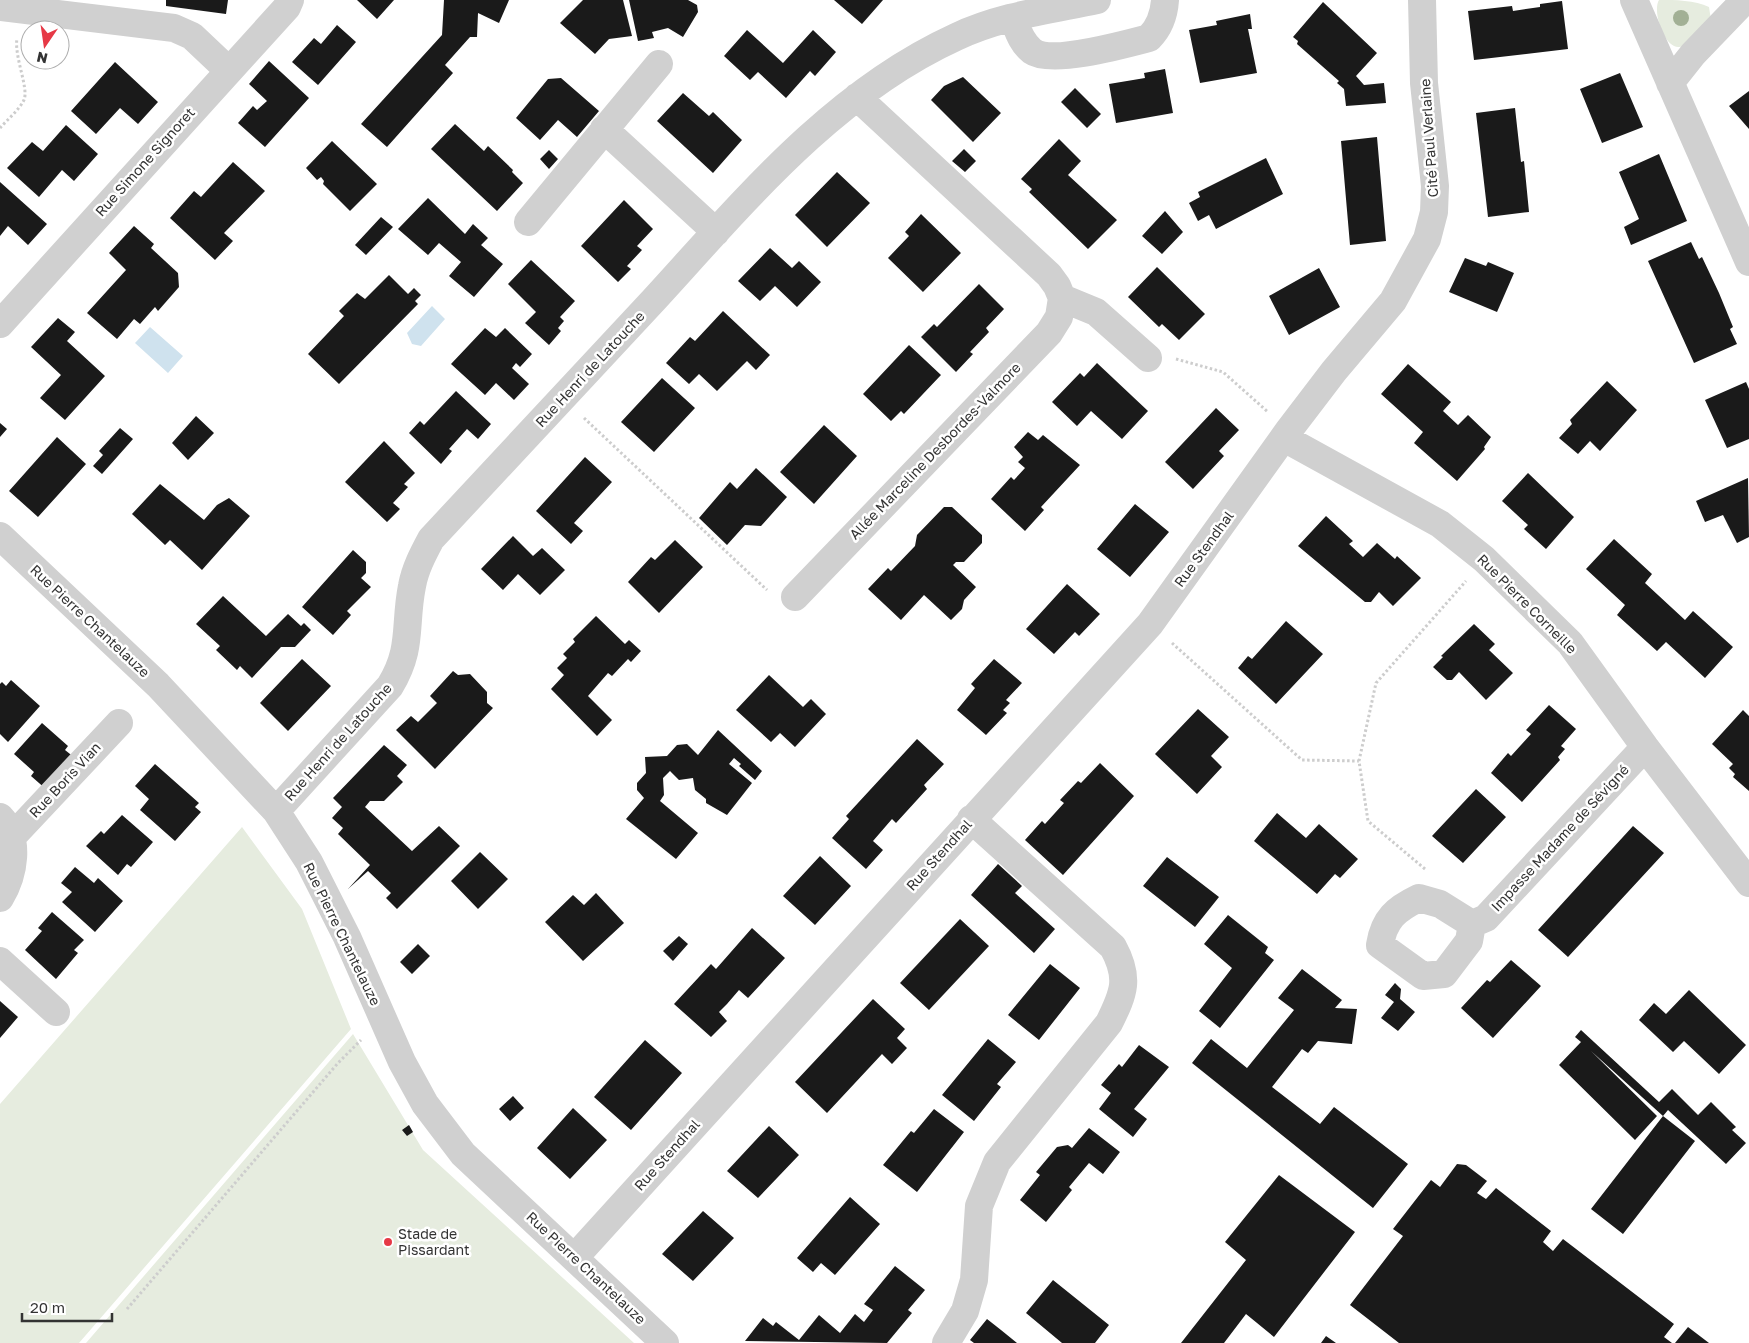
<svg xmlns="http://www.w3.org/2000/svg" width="1749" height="1343" viewBox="0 0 1749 1343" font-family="'Golos Text',sans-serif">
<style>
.green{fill:#e6ecdf}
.water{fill:#cfe2ee}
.building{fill:#1a1a1a}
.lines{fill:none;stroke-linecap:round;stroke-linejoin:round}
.path{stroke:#cdcdcd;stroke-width:3;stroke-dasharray:2.5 2.5;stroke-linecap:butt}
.minor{stroke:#d0d0d0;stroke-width:28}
.tree{fill:#a2b095}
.poi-dot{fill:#e63946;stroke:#fff;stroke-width:2}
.labels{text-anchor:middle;stroke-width:5;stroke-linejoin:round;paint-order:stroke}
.street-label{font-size:14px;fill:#333;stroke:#fff}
.poi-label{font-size:14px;fill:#333;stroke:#fff;text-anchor:start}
</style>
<rect width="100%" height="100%" fill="#fff"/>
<path class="green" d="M1659,0C1675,0 1695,0 1709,7L1711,20C1704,27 1690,47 1679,47C1664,48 1652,11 1659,0Z
M242,827L302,909L351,1029L79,1343H0V1104Z
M353,1034L423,1150L634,1343H86Z"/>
<path class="water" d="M432,306L445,319L421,346L412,344L407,333Z
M150,327L183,356L168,373L135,343Z"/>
<path class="building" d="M166,0H228L226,14L166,6Z
M357,0H394L377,19Z
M444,0H509L499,23L478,13L477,37H470L445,65L453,73L387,147L361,124L442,35Z
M583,0H623L632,36L609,39L595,54L560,23Z
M629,0H688L697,5L698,12L683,37L668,28L652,32L654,38L638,41Z
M834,0H883L862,24Z
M1562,1L1568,49L1474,60L1468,11L1512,6L1513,11L1540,7V4Z
M1323,2L1377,53L1356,76L1364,85L1384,83L1386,103L1346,106L1344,89L1337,83L1339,81L1297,44L1298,41L1293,37Z
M1250,14L1252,29H1248L1257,73L1200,83L1189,30L1217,25L1216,21Z
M337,25L356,42L318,85L292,62L314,38L321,44Z
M747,30L783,63L813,30L836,52L815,76L810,71L786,98L758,72L750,80L724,56Z
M269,61L309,98L265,147L238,123L253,106L257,110L267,101L249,84Z
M115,62L158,102L138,124L120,108L96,134L71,111Z
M1165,69L1173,113L1116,123L1109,84L1145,78L1144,73Z
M1620,73L1643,127L1602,143L1580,89Z
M963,77L1001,113L973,142L931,100L944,86Z
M561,78L599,111L577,137L558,120L540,140L516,118L548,79Z
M1075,88L1101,114L1087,128L1061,102Z
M1749,91V129L1729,106Z
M683,93L709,116L713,112L742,140L713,173L657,121Z
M1515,108L1521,162L1524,161L1529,212L1488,217L1476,113Z
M455,124L484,151L488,146L513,170L512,172L523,183L497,211L431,149Z
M66,125L98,154L74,181L62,170L39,197L7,168L32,142L43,151Z
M1377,137L1386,241L1350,245L1341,141Z
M1059,139L1081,161L1068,175L1117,220L1088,249L1029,192L1032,189L1021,179Z
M332,141L377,184L350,211L323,184L324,181L321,177L317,180L306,168Z
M964,149L976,161L965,172L952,161Z
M549,150L558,159L549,169L540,159Z
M1659,154L1687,221L1631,245L1624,227L1639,219L1619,172Z
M1266,158L1283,194L1216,229L1209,215L1198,221L1189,203L1200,197L1198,192Z
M233,162L265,191L224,233L233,241L215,260L170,218L194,191L201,197Z
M837,172L870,203L827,247L795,215Z
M0,182L47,224L28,245L8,226L0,236Z
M428,198L465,234L473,224L488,238L481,245L503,264L474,297L449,276L461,262L439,243L428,255L398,229Z
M624,200L653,229L637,246L642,250L627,266L631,269L618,282L581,246Z
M1165,211L1183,232L1162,254L1142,236Z
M921,214L961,253L923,292L888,258L909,236L905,232Z
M381,217L393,227L366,255L355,245Z
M134,226L154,244L151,248L178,273L179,287L158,311L155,307L140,324L134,319L117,339L87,313L126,270L109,253Z
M1691,242L1699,259L1702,257L1719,293L1733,327L1730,329L1737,344L1694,363L1648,261Z
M770,248L792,268L799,261L821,282L797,307L775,286L760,301L738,281Z
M1465,258L1486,266L1488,262L1514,273L1497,312L1449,292Z
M531,260L575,301L560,317L564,321L558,328L561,331L549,345L525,323L536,312L508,284Z
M1157,267L1205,314L1179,340L1162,324L1159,327L1128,297Z
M1319,268L1340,307L1289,335L1269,296Z
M389,275L408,294L414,288L421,295L415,301L418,304L339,384L308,354L344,316L339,311L357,293L365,299Z
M979,284L1004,309L986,328L989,332L970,352L973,354L956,372L921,337L934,324L937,327Z
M723,311L770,355L756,370L747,361L717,391L699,374L689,384L666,363L690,337L695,341Z
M58,318L75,332L67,341L105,376L65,420L40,398L61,375L31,347Z
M485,328L496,337L505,328L532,354L520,367L516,363L512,368L529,384L514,400L496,383L485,395L451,364Z
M909,345L941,375L904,414L901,411L891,421L863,394Z
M1097,363L1148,411L1122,439L1091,411L1077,426L1052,402L1080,373L1084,377Z
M1408,364L1451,402L1443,411L1458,425L1468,415L1491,437L1484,447L1485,449L1457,481L1414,443L1423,432L1381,394Z
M662,378L695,408L654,452L621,422Z
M1607,381L1637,410L1600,451L1590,441L1578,454L1559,438L1572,424L1570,420Z
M1746,382L1749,389V439L1727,448L1705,400Z
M456,391L491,424L478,439L467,429L449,449L452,451L441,464L409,433L420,421L424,425Z
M1216,408L1239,430L1219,451L1224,456L1193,489L1165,462Z
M196,416L214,433L188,460L172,443Z
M0,423L7,429L0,437Z
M824,425L857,456L814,504L780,472Z
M120,428L133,439L102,474L93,466L103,455L99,451Z
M1028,432L1038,440L1043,435L1080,465L1041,507L1044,510L1025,531L991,499L1011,477L1014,480L1025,468L1018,462L1023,457L1014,447Z
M57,437L86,464L38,517L9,491Z
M384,441L415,473L404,484L408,487L393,503L400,509L387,522L345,482Z
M585,457L612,482L574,523L583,531L571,544L536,511Z
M756,468L787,497L761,526L745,525L727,545L699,518L730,482L737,489Z
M1528,473L1574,517L1546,549L1524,529L1528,525L1502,501Z
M1748,478L1749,537L1737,543L1723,515L1705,522L1696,501Z
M160,484L204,520L217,505L229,498L250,516L202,570L170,540L165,545L132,514Z
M1135,504L1169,532L1130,577L1097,549Z
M944,507H952L982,535V543L964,562H956L953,565L976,587L964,600L962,609L951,620L924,595L901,620L868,589L888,568L891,571L915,546L917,535Z
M1326,516L1353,541L1349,544L1363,557L1377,543L1395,559L1397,556L1421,578L1393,606L1379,592L1371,602H1365L1298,546Z
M513,536L533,556L542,548L565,570L540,595L518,574L503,590L481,569Z
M1614,539L1652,574L1645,583L1685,620L1693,611L1733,647L1705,678L1666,642L1657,651L1617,615L1625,605L1586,569Z
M675,540L703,567L659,613L628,582L651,557L655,560Z
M353,550L366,562V573L361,578L371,587L347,611L351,615L333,635L302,607Z
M1067,584L1100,614L1079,636L1075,632L1054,654L1026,629Z
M223,596L266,636L288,614L301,626L304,623L311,630L295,647H281L252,678L240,666L237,670L216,650L220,646L196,624Z
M596,616L625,644L629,640L641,651L631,662L628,659L612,676L608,673L588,696L612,720L597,736L551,689L564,675L557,668L567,658L563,654L575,642L573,639Z
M1286,621L1323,654L1276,704L1238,668L1248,656L1252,659Z
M1474,624L1495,644L1489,650L1513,673L1486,700L1459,672L1452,680H1447L1433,667L1443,657L1441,656Z
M302,659L331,686L288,731L260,703Z
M994,659L1022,683L1006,700L1010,703L1003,710L1007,713L986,735L957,710L975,688L971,684Z
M453,671L458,675L470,674L487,692V703L493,708L435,769L396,730L411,716L418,722L437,703L430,696Z
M769,675L803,707L811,699L826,714L795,747L780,733L771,742L736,710Z
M11,680L40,706L8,742L0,734V684L2,682L6,686Z
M1549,705L1576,729L1561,746L1565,749L1558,757L1560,760L1522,802L1491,773L1508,753L1511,756L1531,734L1526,730Z
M1198,709L1229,737L1211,756L1222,767L1197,794L1155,754Z
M1743,710L1749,716V791L1733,777L1735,774L1729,768L1733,764L1712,744Z
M42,723L68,746L65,750L75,758L47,790L31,776L34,772L14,754Z
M718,730L762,771L755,780L739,766L741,764L734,758L729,764L752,783L727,815L706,803V799L695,790L693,778L679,780L670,771L663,778L664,795L660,801L698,833L676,859L626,819L644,798L637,790V783L646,773L645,757L667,756L677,745L687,744L698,755Z
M917,739L944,764L924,785L927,789L896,823L892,819L873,841L883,850L866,869L832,838L849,819L846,816Z
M384,745L407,765L397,776L403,782L384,801H370L365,807L412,851L439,826L460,846L397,909L386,898L391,893L368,871L348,889L370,865L338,834L343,828L332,818L342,807L333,798Z
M1100,763L1134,796L1063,875L1025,840L1042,821L1045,824L1064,803L1060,800L1078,781L1081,783Z
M155,764L199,803L195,807L201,812L175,841L140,810L149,799L135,786Z
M1476,789L1506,817L1463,863L1432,836Z
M1277,813L1306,838L1319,824L1358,859L1340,878L1335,874L1317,894L1254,841Z
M122,815L153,842L131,867L127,864L118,875L86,846L101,831L104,834Z
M1633,826L1664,853L1568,957L1538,930Z
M480,852L508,879L478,909L451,881Z
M820,856L851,886L815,925L783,896Z
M1167,857L1219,897L1195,927L1143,886Z
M998,864L1022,886L1015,893L1055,929L1034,953L971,895Z
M75,867L94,883L98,878L123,901L95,932L62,902L72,892L61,883Z
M596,893L624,923L583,961L545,922L573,895L584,905Z
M52,912L84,940L74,950L78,953L56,979L25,950L42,931L38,928Z
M1228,915L1268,947L1265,953L1274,960L1220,1028L1199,1011L1232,968L1204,944Z
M960,919L989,946L929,1010L900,983Z
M752,928L785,958L748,998L739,990L727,1004L719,1012L727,1021L711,1037L674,1004L711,964L716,969Z
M679,936L688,944L673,961L663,951Z
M418,944L430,956L412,974L400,962Z
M1511,960L1541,986L1493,1038L1461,1008L1487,980L1490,982Z
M1050,964L1080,988L1039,1040L1008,1015Z
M1302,969L1342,1000L1335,1008L1357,1009L1352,1044L1318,1041L1308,1053L1302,1049L1272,1087L1320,1124L1334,1107L1408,1164L1373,1208L1192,1063L1211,1039L1247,1068L1294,1010L1278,998Z
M1395,983L1401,989L1400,999L1415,1012L1398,1031L1381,1018L1394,1002L1385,995Z
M1689,990L1746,1045L1719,1074L1684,1041L1673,1052L1639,1020L1654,1003L1666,1014Z
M873,999L905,1029L897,1038L907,1048L892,1064L882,1054L827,1113L795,1082Z
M0,1001L18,1017L0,1038Z
M1581,1030L1659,1102L1672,1089L1698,1115L1711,1102L1736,1127L1732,1130L1746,1143L1726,1164L1668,1110L1663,1116L1591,1051L1657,1116L1635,1140L1559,1065L1581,1042L1575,1037Z
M988,1039L1016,1062L997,1084L1001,1087L974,1121L942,1095Z
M645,1040L682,1073L631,1130L594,1097Z
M1139,1045L1169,1067L1134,1109L1147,1119L1133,1137L1099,1109L1111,1093L1101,1085L1119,1064L1122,1067Z
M513,1096L524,1108L510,1121L499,1109Z
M573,1108L607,1140L570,1179L537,1148Z
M934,1109L964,1132L917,1192L883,1165L911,1131L914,1133Z
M1663,1116L1695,1141L1623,1234L1591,1209Z
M409,1125L413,1132L407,1136L402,1130Z
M769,1126L799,1155L758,1198L727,1171Z
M1089,1128L1120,1152L1103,1174L1089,1163L1069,1187L1072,1190L1046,1222L1020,1200L1040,1175L1036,1172L1057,1147L1068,1145L1072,1148Z
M1457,1164L1466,1165L1487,1181L1477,1193L1486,1199L1496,1188L1551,1231L1543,1242L1553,1251L1563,1239L1674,1324L1664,1337L1672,1343H1399L1350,1305L1403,1236L1393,1229L1431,1180L1440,1187Z
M1279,1175L1355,1232L1274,1337L1246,1314L1224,1343H1181L1246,1260L1225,1242Z
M850,1197L880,1224L835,1275L821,1263L813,1272L797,1258Z
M703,1211L734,1238L693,1281L662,1254Z
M895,1266L925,1290L908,1310L912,1313L887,1343L745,1341L763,1318L773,1326L776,1322L799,1340L819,1315L840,1333L855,1314L864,1322L873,1310L864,1304Z
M1053,1280L1109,1325L1095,1343H1062L1026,1313Z
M987,1319L1001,1330L1017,1343H974L970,1340Z
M1688,1327L1709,1343H1675Z
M1326,1336L1336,1343H1321Z"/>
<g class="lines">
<path class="path" d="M0,128C7,120 19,110 24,100C29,88 14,57 17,38
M1176,359L1223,372L1268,412
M584,418L767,590
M1172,643L1302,760L1359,761
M1425,869L1368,821L1359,761L1376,683L1466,581
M127,1309L338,1063L361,1040"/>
<path class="minor" d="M1634,0L1749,262
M0,7L174,28L192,36L228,70
M1013,18C1018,30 1021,42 1032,51C1051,65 1126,44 1149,38C1160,27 1164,15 1165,0
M1670,83L1693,54L1745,0
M857,97L1049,275L1057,286L1062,298L1096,312L1148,358
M604,129L716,232
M528,222L659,64
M0,324L287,7L290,0
M1284,438L1440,524L1484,559L1570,643L1645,747L1749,883
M0,536L158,685L276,811L309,862L347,937L402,1062L425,1104L463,1154L665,1343
M795,597L1049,333L1059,317L1062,298
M276,811L390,686C413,648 404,626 412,586C415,569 423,554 431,539C504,461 577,383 650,304C741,205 831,94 956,37C1000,16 1049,10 1097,0
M0,817C21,839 14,875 0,898
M11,838L119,723
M1419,898L1440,904L1472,924L1469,941L1444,974L1423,976L1380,945C1384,919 1396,909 1419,898Z
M1472,924L1486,918L1645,747
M0,961L56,1012
M575,1257L1150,624L1289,430L1334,371L1393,301L1427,239L1434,212L1435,186L1424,83L1422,0
M946,1343L965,1311L974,1280L979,1206L997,1162L1109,1023C1124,993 1130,978 1113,947L971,819"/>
</g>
<circle class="tree" cx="1681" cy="18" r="8"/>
<circle class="poi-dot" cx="388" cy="1242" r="5"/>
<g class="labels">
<g class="street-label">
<text transform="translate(1429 138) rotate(-94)" y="5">Cité Paul Verlaine</text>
<text transform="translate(145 162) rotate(-48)" y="5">Rue Simone Signoret</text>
<text transform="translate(590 369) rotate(-47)" y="5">Rue Henri de Latouche</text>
<text transform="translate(935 451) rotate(-46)" y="5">Allée Marceline Desbordes-Valmore</text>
<text transform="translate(1204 549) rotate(-54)" y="5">Rue Stendhal</text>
<text transform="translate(1527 604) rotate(45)" y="5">Rue Pierre Corneille</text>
<text transform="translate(90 621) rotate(43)" y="5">Rue Pierre Chantelauze</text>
<text transform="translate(338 742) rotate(-48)" y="5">Rue Henri de Latouche</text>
<text transform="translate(65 780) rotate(-47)" y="5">Rue Boris Vian</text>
<text transform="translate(1560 838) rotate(-47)" y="5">Impasse Madame de Sévigné</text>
<text transform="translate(939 855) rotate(-48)" y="5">Rue Stendhal</text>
<text transform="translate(342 934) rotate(64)" y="5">Rue Pierre Chantelauze</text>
<text transform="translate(667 1155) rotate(-48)" y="5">Rue Stendhal</text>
<text transform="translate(586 1268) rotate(43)" y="5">Rue Pierre Chantelauze</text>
</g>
<g class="poi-label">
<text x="398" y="1239">Stade de<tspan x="398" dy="16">Pissardant</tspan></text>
</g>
</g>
<g transform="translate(45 45) rotate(193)"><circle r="24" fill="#ffffff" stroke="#adadad"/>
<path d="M0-4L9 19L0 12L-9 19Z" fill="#e63946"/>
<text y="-8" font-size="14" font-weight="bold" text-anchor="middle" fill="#333333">N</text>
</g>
<path d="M22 1313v8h90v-8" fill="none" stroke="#333333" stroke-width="2.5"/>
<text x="30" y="1313" font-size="15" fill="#333333" stroke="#ffffff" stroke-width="4" paint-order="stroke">20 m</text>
</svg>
